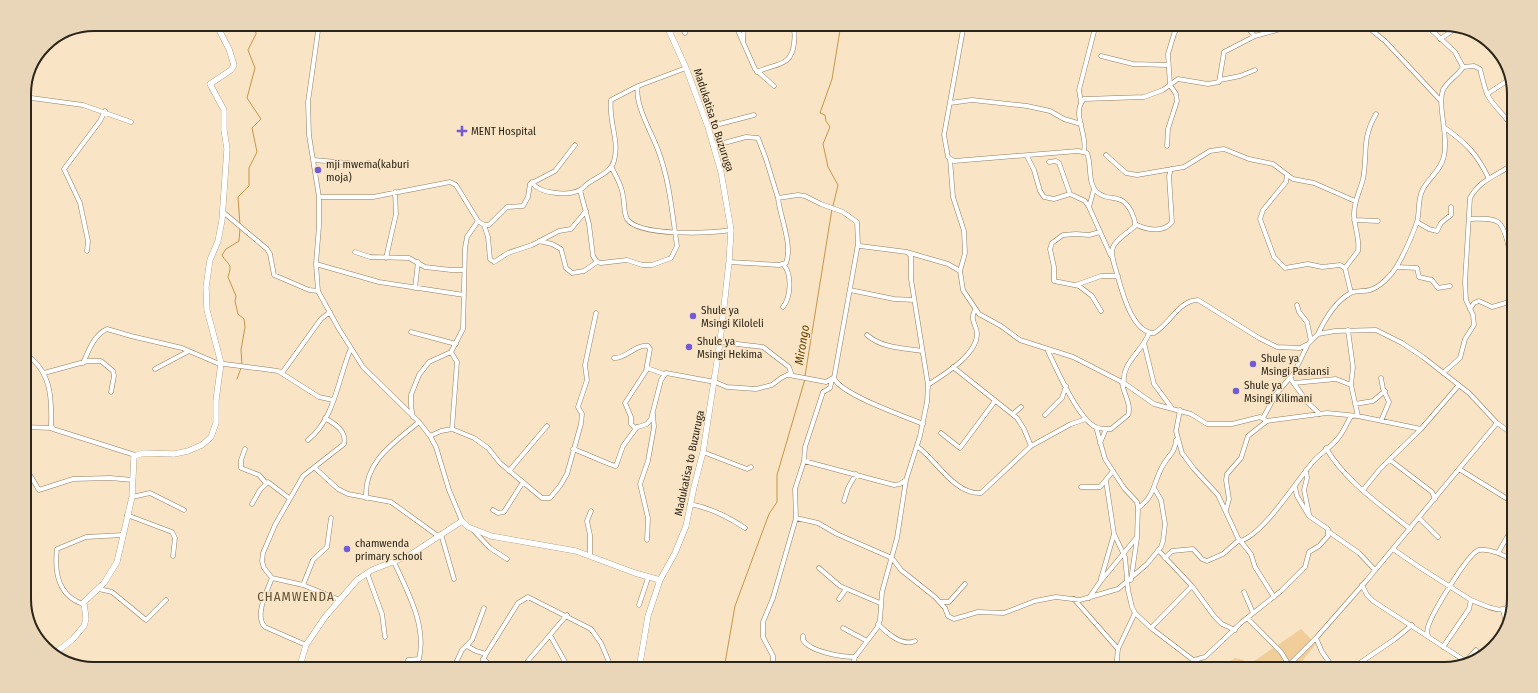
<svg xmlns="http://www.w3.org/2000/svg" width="1538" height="693" viewBox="0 0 1538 693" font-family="'Fira Sans Condensed',sans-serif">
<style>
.green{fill:#f1ce99}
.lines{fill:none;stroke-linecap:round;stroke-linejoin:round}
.stream{stroke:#c59646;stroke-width:1}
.street-casing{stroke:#907d61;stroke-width:5}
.secondary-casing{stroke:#907d61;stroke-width:6}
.street{stroke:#fff;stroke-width:4}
.secondary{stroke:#fff;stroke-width:5.5}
.poi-dot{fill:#725bd5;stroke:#f9e5c6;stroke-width:1.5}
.labels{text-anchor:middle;stroke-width:3;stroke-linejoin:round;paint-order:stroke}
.street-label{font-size:11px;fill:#2c2519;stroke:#f9e5c6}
.poi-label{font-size:11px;fill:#2c2519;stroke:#f9e5c6;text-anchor:start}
.water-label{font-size:12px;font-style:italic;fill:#624300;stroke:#f9e5c6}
.quarter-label{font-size:13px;letter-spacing:1px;fill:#625136;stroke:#f9e5c6}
.rim{fill:none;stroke:#2c2519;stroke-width:2}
</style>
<rect width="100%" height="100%" fill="#f9e5c6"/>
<path class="green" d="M1301,629L1316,644L1296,669H1247V666Z
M1235,658L1244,660L1238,669H1218Z"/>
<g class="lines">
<path class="stream" d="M833,206L838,185L828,167L823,144L830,127L826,121L825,115L820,113L832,79L841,24
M240,225L238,197L249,186V168L257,152L252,128L261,119L247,98L255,68L248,50L256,34L255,24
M240,228L239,241L226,249L222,255C228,266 233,262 228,277L236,296L235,301L238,314L244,319L245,327L241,350L242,365
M805,376L832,209
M237,379L241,368
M724,669L735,606L769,514L777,502V475L805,379"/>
<g class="street-casing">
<path id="street" d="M319,24L308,102L309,135L319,197V226L316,264L318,291L339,329L363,367L419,422L430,436L436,447L449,490L462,521
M680,24L685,33
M735,24L755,69L774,86
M964,24L944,135L948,157L954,161L1078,151L1087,153C1092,164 1087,183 1097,192C1109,203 1120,191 1131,211C1133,216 1136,221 1135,226C1128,233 1117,238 1113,247C1110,255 1115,266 1117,274C1122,291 1132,333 1154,333C1169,325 1179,300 1198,300L1259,338L1277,347L1300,348L1308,344L1318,334L1335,331L1376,330L1402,343L1423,357L1469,393L1497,423L1514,435
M1244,24L1255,36
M1364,24L1385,41L1441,101
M1440,39L1458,27
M743,41L744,24
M1101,56L1133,64L1168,65
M1463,67L1474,66L1480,69C1482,77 1484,86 1487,94C1494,108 1508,117 1514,130
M757,72C776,63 792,67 794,43C795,35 795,30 791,24
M1220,80L1240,76L1255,70
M1487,94L1510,79
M24,97L83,105L131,122
M1081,102L1079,90L1096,24
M950,103L972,100L1027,106L1050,111L1064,119L1081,124
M708,127L754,115
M1445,128C1466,143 1477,154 1488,177
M713,146L746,137L758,138L766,159L778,198L798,195L805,196L821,204L843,212L857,222L858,244L860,246L907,252L911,256V279L928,385L927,402L920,436L906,480L897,538L882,592L880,620L877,628L855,657L852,669
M1167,146L1168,129L1177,101L1176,94L1170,85L1168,54L1174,34L1179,24
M1084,151C1088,135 1071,113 1084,99L1144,97L1163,90L1178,79L1208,84L1219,82L1224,52L1255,36L1299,24
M1106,155L1126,173L1137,175L1184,167L1210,151L1224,149L1249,159L1273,164L1293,179L1314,183L1355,201
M1027,156L1034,170L1040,191L1044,197L1054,199L1070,194L1085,201L1089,207
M950,159L953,197L964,231L965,253L960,271L963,290L979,314L1001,326L1020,340L1073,357L1124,383L1154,404L1191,414L1207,424H1232L1260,417L1267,421
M314,160L359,164L369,163
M1049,162L1056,161L1059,163L1070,194
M612,168C616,177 622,185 623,196C625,204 623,211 627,219C639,237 711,233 731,230
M1287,175L1286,182L1263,210L1260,219L1274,257L1285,268L1308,264L1322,267L1340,265L1345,268
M532,182C538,194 569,196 580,190C584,188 586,184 590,182C599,176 611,172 614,161C620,141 608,120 611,100L638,86L686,68
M1094,189L1089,207L1111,256
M580,190L589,224L593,256L597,262L601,263L627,260L642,265H652L671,258L677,246C672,213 670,182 658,150C652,133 634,104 638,86
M319,197H373L450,182L456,185L478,221L484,225H489L507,207L523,206L528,197L530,184L555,171L575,145
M223,212L267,249L270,254L274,275L309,290L318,291
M1469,219C1478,219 1490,217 1498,222C1508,229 1511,264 1514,277
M1354,220L1378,221
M1417,222L1429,229L1437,231L1441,223L1451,215V207
M1135,224C1146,230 1164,233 1172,222L1169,176L1171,169
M484,225L488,237L490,259L494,262L508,253L532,245L559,231L571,229L586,211
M1100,232L1089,235L1076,234L1063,235L1052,243L1050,249L1054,267V281L1079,286L1092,296L1101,311
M539,241L552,244L561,249L566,268L572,273L584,271L597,262
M858,244L834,378C840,394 904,416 923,424
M87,251L88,241L80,203L64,169L100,121L105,111
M355,252L370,257L409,258L425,267L451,270H463
M910,253L948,264L960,271
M386,258L396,214L395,192
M729,262L779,265L786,263C793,245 780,217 778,198
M316,264L379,282L464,295
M1397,267L1417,268L1419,277L1432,280L1438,288L1450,286
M1076,285L1101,276H1118
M415,288L418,262
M850,290L894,299L914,300
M1351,293L1345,268L1358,251C1360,239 1354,226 1354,214C1354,201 1360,191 1363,179C1368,153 1361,140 1376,114
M1297,305L1299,312L1307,322L1311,341
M783,307C791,297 792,275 784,265
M1470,309L1474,303L1479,301L1492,307L1509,302L1514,299
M1348,330L1353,367L1351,385L1358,416
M411,332L456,344
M1318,334C1325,319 1334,303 1349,294C1355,290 1363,292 1370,290C1380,287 1391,276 1397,266C1404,254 1412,236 1417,222C1420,211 1417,200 1423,189C1429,178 1441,170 1444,156C1449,136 1437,106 1443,90C1448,80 1458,76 1463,67L1455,52L1425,24
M867,335C882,348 902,348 922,351
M1144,343L1154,384L1171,407
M1047,349C1056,368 1075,411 1091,424C1096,429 1104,429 1111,429L1128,415C1132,405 1123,393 1122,382
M451,352L457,362L452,429
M24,353C51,370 52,397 51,425L53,429L135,455
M614,358C626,359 635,344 648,346L650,349L646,371L625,403L631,417V424L635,428L647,424L651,419L661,380L666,373L715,382L727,387L756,389L772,385L781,378L791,373L789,367L763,347L720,342
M83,363C89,350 94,335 107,329L131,336L182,348L217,363L278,371L319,397L333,400
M953,367L1017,418L1024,429L1031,446
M647,368L664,374
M155,369L189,351
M44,373L88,361H101L113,371L114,376L111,392
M282,373L321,319L330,312
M1443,373L1460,358L1465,339L1474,325L1473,315L1466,300L1465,282L1470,198C1481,178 1498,176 1514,163
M789,375L826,382L833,378
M1290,378L1308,403L1320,414
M1124,383C1121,363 1143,351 1149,333
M1294,383L1336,379L1351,385
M928,385C943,375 977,355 977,334C977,325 969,320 975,310
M1355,404L1373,401L1385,391
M1180,410L1176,431L1182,453L1194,469L1218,495L1238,538L1251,554L1255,567L1274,597
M1013,414L1021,407
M1045,415L1062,398L1066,386
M413,417L411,406V395L419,375L429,362L451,352L463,329L465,248L467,237L478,221
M325,418C335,424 347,431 344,444L303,476L275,525L263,553L262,561L264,568L272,578L303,585L340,600
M1263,418L1276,394L1294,373L1308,344
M1381,421L1389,402L1383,389L1381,378
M24,427L51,428
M1096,427L1105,459L1124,488L1137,502L1138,508L1137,537L1100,582
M941,433L960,448L995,401
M430,436L441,431L452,429L474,438L488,448L500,463L542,498H550L560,486L567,474L581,424L582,414L578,407L587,380L585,365L596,313
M308,440C335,419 338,378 351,348
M1100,443L1106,429
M918,447C936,460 955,495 981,493L1031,446L1071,424L1086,419
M1326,448C1345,481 1381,505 1410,529
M245,449L241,460V468L259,475L266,483
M573,449C580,451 612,466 616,466L623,446L637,427
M703,452L747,469L751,467
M1390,460L1432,492L1435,499
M804,461L894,485L900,484L906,480
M24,465L39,490L73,479L110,478L133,480
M315,468L338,489L348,494L391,502L438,536
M1459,469L1514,503
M1306,470L1307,478L1304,490L1309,514
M509,471L547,426
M1081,487H1100L1113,471
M1363,490L1380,469L1421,429
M132,497L150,493L184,510
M366,498C364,461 394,443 419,422
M844,501L848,488L856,474
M252,504L260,490L268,482L289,498
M690,504C711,508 727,516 745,528
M1138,508C1155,496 1153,484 1162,467C1168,455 1175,454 1176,440
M493,510L498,513L504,512L523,482
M1226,510L1229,499L1226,480L1227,474L1241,458L1248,436L1267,421L1327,413L1358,416L1421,429L1459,385
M127,515L172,532L175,538L173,556
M796,518L818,523L837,534L892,558L901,570L935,597L945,608L948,616L954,619L978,612L1004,613L1035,601L1056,597L1080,600L1118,589L1147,564L1161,547L1163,541L1165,524L1161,500L1154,488
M1419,518L1438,537
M473,530L490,548L507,559
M1329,532L1359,553L1375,570
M441,534L454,579
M1114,534L1125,557L1128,590L1132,607L1135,613L1151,628L1205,669
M647,540L648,518L640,484L648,461L654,427L653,414
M1240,541C1263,535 1296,482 1312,463C1320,453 1332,447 1339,437C1344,431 1347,423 1351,416
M1393,549L1419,567L1471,600L1469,609L1443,647
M1158,550L1192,586L1214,616L1222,624L1235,630
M1498,553L1514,525
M590,556V535L587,521L591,511
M1165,558L1172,551L1193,549L1202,559L1207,561L1223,554L1239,540
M394,562C407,591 427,625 419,659L408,660L406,669
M819,568L840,586L880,603
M367,573L382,614L385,637
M272,578C267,591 254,616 265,627L306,645
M1131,580L1137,538
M303,585L313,560L327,547L331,518
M1362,585L1367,595L1373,601L1467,662
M99,589L112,592L146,620L166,600
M1244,592L1253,613
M1089,598L1100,582L1114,534L1106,481
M839,599L846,589
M1074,599L1118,649
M1471,600C1485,605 1506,619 1514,599
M940,602H949L965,584
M83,604C59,596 54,573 57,549L86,537L123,535
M639,605L648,578
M1503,610L1507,627
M1247,618L1281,652L1289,665
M878,624C887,633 902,647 915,641
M843,628L867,641
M1151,628L1192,586
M550,635L569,669
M803,636V640C810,652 842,657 855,657
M1428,636C1427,633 1427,630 1428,627C1431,615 1468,553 1479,550C1491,548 1504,555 1514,561
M1316,638L1322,652L1334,669
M467,646L476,651L486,654
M483,659L496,669
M1194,660L1205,657L1242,622L1281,591L1305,567L1309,552L1319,546L1328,536V529L1309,516L1297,496L1295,487
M773,662L784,669
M1455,665L1466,661L1476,650
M223,669L228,667L234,669
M453,669L462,650L472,640L484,608
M479,669L486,654L518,603L528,597L591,629L601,643L612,669
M521,669L567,615
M770,669L773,662V656L763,637V622L773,598L796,518L795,489L804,461L805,447L823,392L830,388L832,379
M1116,669L1118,649L1135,613
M1285,669L1316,638L1367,580L1497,423
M1351,669L1395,639L1412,625"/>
</g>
<g class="secondary-casing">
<path id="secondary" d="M54,654L73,639L84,626L86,619L84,602L104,583L117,562L132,497L134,456L144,453L174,454L188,451L202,445L211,437L216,423V400L221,363L207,310L206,287L210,260L218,241L222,220L227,149L224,130V110L210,84L231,70L234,65L229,49L216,24
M108,669L120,667L127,669
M299,669L306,645L325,617L357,580L372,570L410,555L462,521L468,527L491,536L576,551L635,573L660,580
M639,669L648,616L660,580L675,553L686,526L694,487L703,452L720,342L729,262L731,230L721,172L708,127L686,68L666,24"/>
</g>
<use href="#street" class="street"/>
<use href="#secondary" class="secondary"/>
</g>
<g class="poi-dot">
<path d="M460 125h4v4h4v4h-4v4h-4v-4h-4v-4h4z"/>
<circle cx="318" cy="170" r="4"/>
<circle cx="693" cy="316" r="4"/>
<circle cx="689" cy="347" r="4"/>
<circle cx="1253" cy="364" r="4"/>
<circle cx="1236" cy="391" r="4"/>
<circle cx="347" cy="549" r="4"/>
</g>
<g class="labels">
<g class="street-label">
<text transform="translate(714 120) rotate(72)" y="4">Madukatisa to Buzuruga</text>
<text transform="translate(689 463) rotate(-78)" y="4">Madukatisa to Buzuruga</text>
</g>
<g class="poi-label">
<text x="471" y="135">MENT Hospital</text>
<text x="326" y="168">mji mwema(kaburi<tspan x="326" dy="13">moja)</tspan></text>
<text x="701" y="314">Shule ya<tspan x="701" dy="13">Msingi Kiloleli</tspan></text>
<text x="697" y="345">Shule ya<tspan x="697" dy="13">Msingi Hekima</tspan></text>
<text x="1261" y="362">Shule ya<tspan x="1261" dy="13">Msingi Pasiansi</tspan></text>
<text x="1244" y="389">Shule ya<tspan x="1244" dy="13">Msingi Kilimani</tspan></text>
<text x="355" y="547">chamwenda<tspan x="355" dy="13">primary school</tspan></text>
</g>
<g class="water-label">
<text transform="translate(802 345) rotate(-81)" y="4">Mirongo</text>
</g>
<g class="quarter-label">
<text x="296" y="601">CHAMWENDA</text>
</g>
</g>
<path d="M0 0H1538V693H0ZM94 31H1444A63 63 0 0 1 1507 94V599A63 63 0 0 1 1444 662H94A63 63 0 0 1 31 599V94A63 63 0 0 1 94 31Z" fill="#e9d6b8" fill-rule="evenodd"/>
<path class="rim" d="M94 31H1444A63 63 0 0 1 1507 94V599A63 63 0 0 1 1444 662H94A63 63 0 0 1 31 599V94A63 63 0 0 1 94 31Z"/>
</svg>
